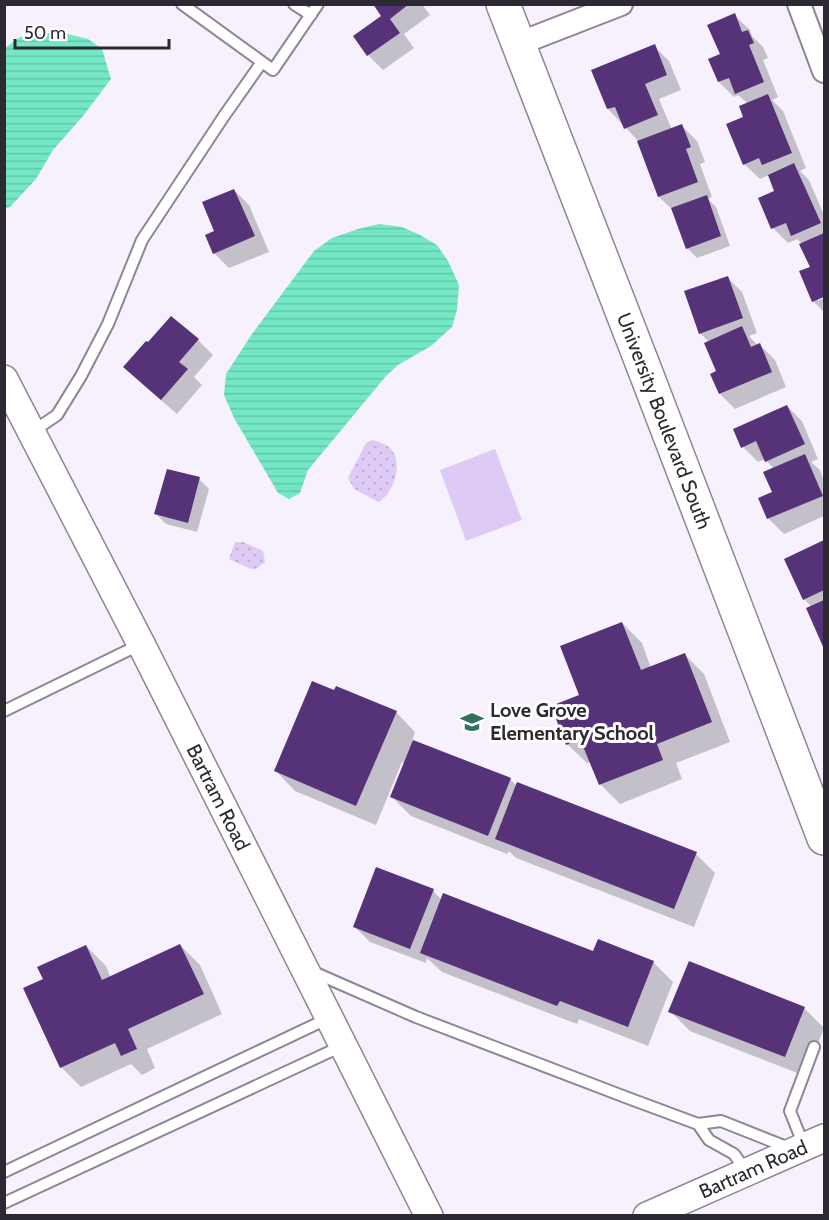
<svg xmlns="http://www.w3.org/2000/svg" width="829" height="1220" viewBox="0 0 829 1220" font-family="Cabin,sans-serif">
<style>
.green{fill:url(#green-dots)}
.pitch{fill:#decbf5}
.water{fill:url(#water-rules)}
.shadow{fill:#0003}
.building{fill:#563278}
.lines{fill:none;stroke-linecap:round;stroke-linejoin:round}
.service-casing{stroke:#8f849b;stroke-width:14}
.minor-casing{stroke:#8f849b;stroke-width:26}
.tertiary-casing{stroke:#8f849b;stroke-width:30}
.primary-casing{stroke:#8f849b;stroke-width:36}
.service{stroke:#fff;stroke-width:10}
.minor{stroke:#fff;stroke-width:22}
.tertiary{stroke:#fff;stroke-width:27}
.primary{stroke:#fff;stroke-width:33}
.labels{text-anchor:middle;stroke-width:6;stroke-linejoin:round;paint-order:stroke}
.street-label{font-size:20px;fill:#2d2932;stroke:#fff}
.poi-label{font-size:20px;font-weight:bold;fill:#2d2932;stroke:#fff;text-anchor:start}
</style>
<defs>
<pattern id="green-dots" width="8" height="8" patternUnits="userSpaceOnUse" patternTransform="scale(1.5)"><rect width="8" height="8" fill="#decbf5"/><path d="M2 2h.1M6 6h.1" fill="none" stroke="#bfaed2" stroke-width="1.8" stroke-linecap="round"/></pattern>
<pattern id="water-rules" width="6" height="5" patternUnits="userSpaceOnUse" patternTransform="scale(1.5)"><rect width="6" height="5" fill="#74e8c4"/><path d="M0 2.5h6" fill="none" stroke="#65c7a9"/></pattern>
</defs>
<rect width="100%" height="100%" fill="#f6f1fc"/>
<path class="green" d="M373,440C378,442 386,444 390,448C404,462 394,494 378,502L354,489L348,478L366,443Z
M235,542H243L263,551L265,562L256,569H251L229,559Z"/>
<path class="pitch" d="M495,449L522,520L466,541L440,470Z"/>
<path class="water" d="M59,32L88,39L102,49L111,79L83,116L53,150L36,179L11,206L5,209V48L20,37Z
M379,224L402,227L420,235L437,245L448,261L459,285L457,310L452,327L431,346L398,365L386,376L308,470L300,493L289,499L278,493L234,418L224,395L226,374L252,334L314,251L332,238L358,229Z"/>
<path class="shadow" d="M375,4H422L430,15L404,34L414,48L383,70L368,55L355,37L383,16Z
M734,15L750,30L752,36L763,47L768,58L763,60L778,97L772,100L783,111L806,168L800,171L809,180L824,215V295L818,298V301L824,298V312L813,301L812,268L802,244L797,239L788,243L773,228L776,191L769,175L760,179L744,164L745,118L748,104L738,95L734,97L719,82L722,55Z
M654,46L669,61L681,90L659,99L672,130L682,126L697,141L705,162L700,164L712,197L708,199L716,207L730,246L697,258L687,248L675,212L659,197L639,142L608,109Z
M234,190L249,205L269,252L229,268L214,253L216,232Z
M727,277L742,292L757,333L749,336L758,346L760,345L775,360L786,387L735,409L720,394L718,372L709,342L700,333Z
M198,340L213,355L194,377L202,385L177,414L140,382Z
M787,406L802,421L818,459L811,462L820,470L824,481V516L784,534L769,519L760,498L774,493V469L765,459L758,462L743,447Z
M199,479L209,489L197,532L166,524L156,514Z
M824,542V646L808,609L812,607L804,599L786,559Z
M622,623L642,643L651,668L685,655L704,674L730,742L676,763L682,779L620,804L600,784L591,762L587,763L567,744L581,696Z
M396,712L415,732L412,741L510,779L517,786L696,854L715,873L694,927L516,858L509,851L507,854L411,816L392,797L405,764L402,762L376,825L295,791L276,771Z
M433,891L442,900L594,953L653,962L673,982L648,1046L579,1019L577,1024L442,972L427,958L426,963L370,942L355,927Z
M180,945L200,965L222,1014L147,1049L155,1068L142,1075L131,1064L81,1087L61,1067L45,980L86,946L106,966L111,978Z
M804,1008L824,1028L805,1076L690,1031L670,1011Z"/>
<path class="building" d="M373,4H409L390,19L400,33L367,56L353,36L381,16Z
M735,13L742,32L748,30L754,43L749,45L764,82L735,94L729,78L718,82L708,59L720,54L707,25Z
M655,44L667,75L645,84L658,115L624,129L615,107L607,109L591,70Z
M768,94L792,153L762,165L759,158L743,165L726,124L743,117L739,106Z
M682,124L691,147L686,149L698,182L658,197L637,141Z
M794,163L821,223L791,236L786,223L771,229L758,198L774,191L768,175Z
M234,189L255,236L213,254L205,235L214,231L202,202Z
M707,195L721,236L686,249L671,208Z
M824,233V297L812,302L799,271L810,267L799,244Z
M728,276L743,318L699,334L684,291Z
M171,316L199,339L179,362L188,369L161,400L123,367L146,341L148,342Z
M742,326L751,347L760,343L772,372L719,394L710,374L716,371L704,343Z
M787,405L805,444L765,462L756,441L741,448L733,429Z
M805,454L823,496L767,519L758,498L772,492L763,472Z
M167,469L200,477L188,523L154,514Z
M824,540V590L803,600L784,559Z
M824,600V649L806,608Z
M622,622L641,670L685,653L712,722L657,744L663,760L599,785L580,739L566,745L551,706L579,695L560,646Z
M312,681L334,690L336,686L397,711L356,806L274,771Z
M413,740L511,778L488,836L390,797Z
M517,782L697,852L674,909L495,839Z
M376,867L434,889L410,949L353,927Z
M443,893L593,951L598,939L654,961L628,1027L560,1001L557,1006L420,953Z
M180,944L204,994L128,1029L137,1049L121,1056L115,1043L60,1068L23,988L43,979L37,967L86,945L102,980Z
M689,961L805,1007L785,1057L668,1012Z"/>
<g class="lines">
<g class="service-casing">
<path id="service" d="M182,4L273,70L318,4
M294,4L311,15
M32,432L57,415L81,376L108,324L142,240L224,116L262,62
M4,711L141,644
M311,971L416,1017L628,1098L698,1124L721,1121L789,1148
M698,1124L709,1140L734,1154L746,1171
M804,1146L790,1111L814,1047
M4,1172L329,1018
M4,1203L342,1046"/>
</g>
<g class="minor-casing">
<path id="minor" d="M799,4L824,71
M518,44L621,4"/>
</g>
<g class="tertiary-casing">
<g id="tertiary">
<path id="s1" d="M4,379L141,644L429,1216"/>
<path id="s2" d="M647,1216L824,1138"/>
</g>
</g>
<g class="primary-casing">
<g id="primary">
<path id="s3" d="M503,4L646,373L824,838"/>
</g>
</g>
<use href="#service" class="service"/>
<use href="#minor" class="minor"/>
<use href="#tertiary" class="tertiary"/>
<use href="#primary" class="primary"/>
</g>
<defs>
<g id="school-bare" transform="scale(1.8)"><path d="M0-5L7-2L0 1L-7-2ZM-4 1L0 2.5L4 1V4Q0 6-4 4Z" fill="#34725f" stroke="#fff" stroke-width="2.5" paint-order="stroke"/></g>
</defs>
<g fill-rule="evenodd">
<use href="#school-bare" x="472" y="722"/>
</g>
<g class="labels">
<g class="street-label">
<text dy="7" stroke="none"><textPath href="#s3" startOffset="447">University Boulevard South</textPath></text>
<text dy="7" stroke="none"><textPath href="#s1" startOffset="470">Bartram Road</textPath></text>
<text dy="7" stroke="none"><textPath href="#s2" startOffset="116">Bartram Road</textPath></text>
</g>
<g class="poi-label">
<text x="490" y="717">Love Grove<tspan x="490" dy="23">Elementary School</tspan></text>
</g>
</g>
<rect width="829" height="1220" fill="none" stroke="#2d2932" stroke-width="12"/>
<path d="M15 39v9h154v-9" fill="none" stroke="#2d2932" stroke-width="3"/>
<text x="24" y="39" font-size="18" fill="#2d2932" stroke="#ffffff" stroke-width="4.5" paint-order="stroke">50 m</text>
</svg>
